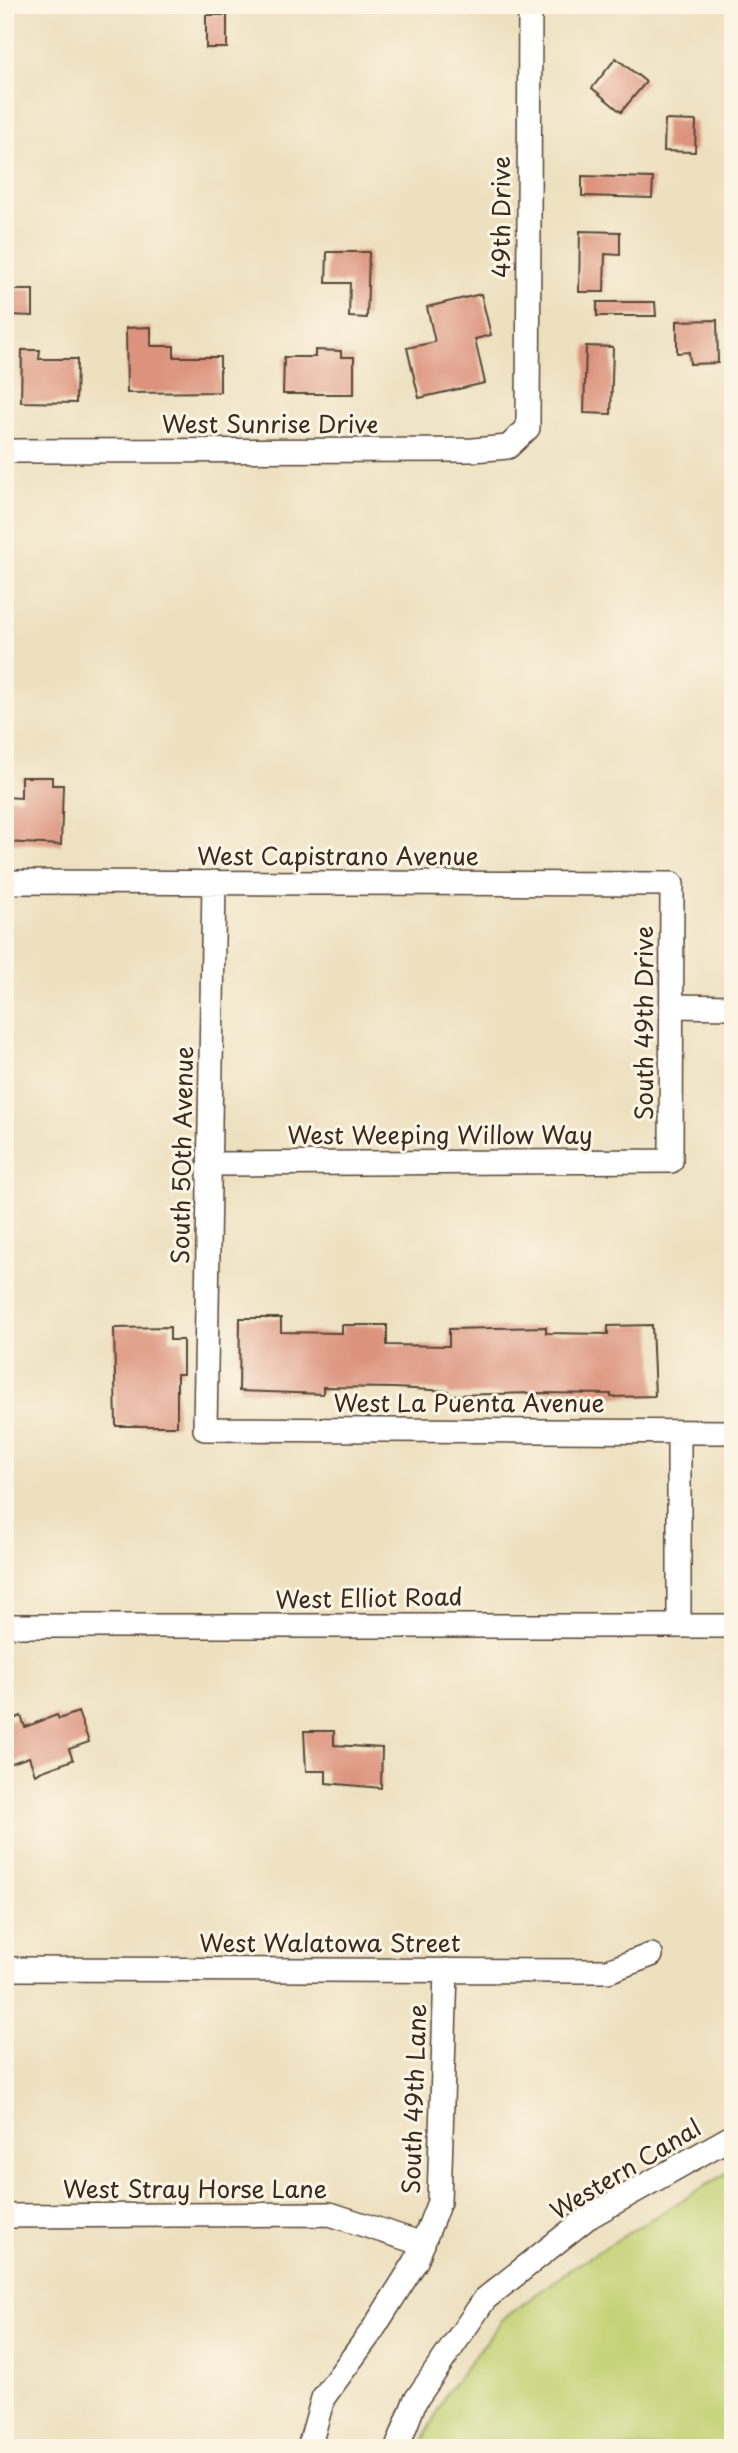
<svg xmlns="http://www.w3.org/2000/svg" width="738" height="2453" viewBox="0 0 738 2453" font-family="'Playpen Sans',sans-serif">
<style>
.green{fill:#c2d274;stroke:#7e7e49;stroke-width:2}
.building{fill:#dc927b}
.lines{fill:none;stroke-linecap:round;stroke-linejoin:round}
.minor-casing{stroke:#564536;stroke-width:26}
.minor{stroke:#fff;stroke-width:23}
.labels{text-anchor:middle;stroke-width:6;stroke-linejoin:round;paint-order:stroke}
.street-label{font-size:24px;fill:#3b2a1e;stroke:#fcf5e5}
</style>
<rect width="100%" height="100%" fill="#fcf5e5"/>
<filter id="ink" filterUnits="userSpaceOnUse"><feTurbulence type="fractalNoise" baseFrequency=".0143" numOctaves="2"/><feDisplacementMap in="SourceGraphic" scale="14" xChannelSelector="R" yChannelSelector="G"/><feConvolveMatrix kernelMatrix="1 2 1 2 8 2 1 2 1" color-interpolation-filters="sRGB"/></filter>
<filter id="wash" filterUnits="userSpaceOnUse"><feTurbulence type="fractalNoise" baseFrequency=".00686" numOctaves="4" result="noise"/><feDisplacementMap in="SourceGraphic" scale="28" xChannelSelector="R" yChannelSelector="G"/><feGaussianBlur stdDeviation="1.57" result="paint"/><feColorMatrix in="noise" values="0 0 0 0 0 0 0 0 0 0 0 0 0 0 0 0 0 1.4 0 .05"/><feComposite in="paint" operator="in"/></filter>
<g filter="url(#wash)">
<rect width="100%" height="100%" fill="#ede0bf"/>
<path class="green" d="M733,2169V2448H420L445,2395L503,2319L573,2267Z"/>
<g id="blocks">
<path class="building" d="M206,15H227V48H206Z
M616,58L646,82L621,112L592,88Z
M665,120L696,121L695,152L664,151Z
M582,176L653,178L652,198L582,196Z
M580,231L620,232V255L605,254L604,292H579Z
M327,252H369L367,318L349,317L350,283H326Z
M10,290H33V316L9,315Z
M481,294L491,335L475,339L485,383L419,398L407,348L435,342L427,307Z
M597,302H655L656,316H597Z
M717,320L718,363L690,364L689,352L677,353V321Z
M151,327V346H174V357H220V392L127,393L126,328Z
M586,346L613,347L611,414L584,413Z
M22,350H40L39,359H77L76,403L21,402Z
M315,350L341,351V357H354V394H283L284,357H315Z
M21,777H52V785H63L61,845L5,842V797L21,798Z
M240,1318H281V1332L342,1333V1325H387V1345L449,1346V1329L546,1327V1333L608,1334V1326L652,1325L655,1396L611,1397V1394L538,1393L448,1395V1391L395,1388L323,1387V1394L239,1391Z
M170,1327V1340H183V1374H177V1426H116L114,1328Z
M78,1712L89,1742L69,1749L73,1760L35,1774L29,1757L9,1764L5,1753V1722L21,1716L25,1727L57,1715L59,1719Z
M304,1731H334V1745L382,1748L381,1788L326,1783V1771H306Z"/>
</g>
</g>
<g filter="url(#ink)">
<use href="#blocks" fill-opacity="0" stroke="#564536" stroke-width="2"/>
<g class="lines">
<g class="minor-casing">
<path id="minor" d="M5,451L473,450L508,447L528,428L530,5
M5,882L672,884L671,1161L210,1164
M214,882L205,1429L733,1432
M673,1006L733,1007
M679,1432V1626
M5,1626H733
M5,1969L608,1971L651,1955
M5,2216L330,2214L423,2244
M309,2448L323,2398L372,2331L416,2261L439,2202L446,1970
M397,2448L415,2401L485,2299L587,2218L733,2136"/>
</g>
<use href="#minor" class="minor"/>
</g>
</g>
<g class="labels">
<g class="street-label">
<text transform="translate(502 217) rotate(-90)" y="8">49th Drive</text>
<text x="270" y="433">West Sunrise Drive</text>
<text x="338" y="865">West Capistrano Avenue</text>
<text transform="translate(645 1023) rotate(-90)" y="8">South 49th Drive</text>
<text x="440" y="1144">West Weeping Willow Way</text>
<text transform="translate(183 1155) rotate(-89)" y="8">South 50th Avenue</text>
<text x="469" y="1412">West La Puenta Avenue</text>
<text transform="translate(369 1599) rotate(-1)" y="8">West Elliot Road</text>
<text x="330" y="1952">West Walatowa Street</text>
<text transform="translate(415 2099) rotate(-88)" y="8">South 49th Lane</text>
<text transform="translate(626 2170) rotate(-31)" y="8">Western Canal</text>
<text x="195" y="2198">West Stray Horse Lane</text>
</g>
</g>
<rect width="738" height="2453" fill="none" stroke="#fcf5e5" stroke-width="28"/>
</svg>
